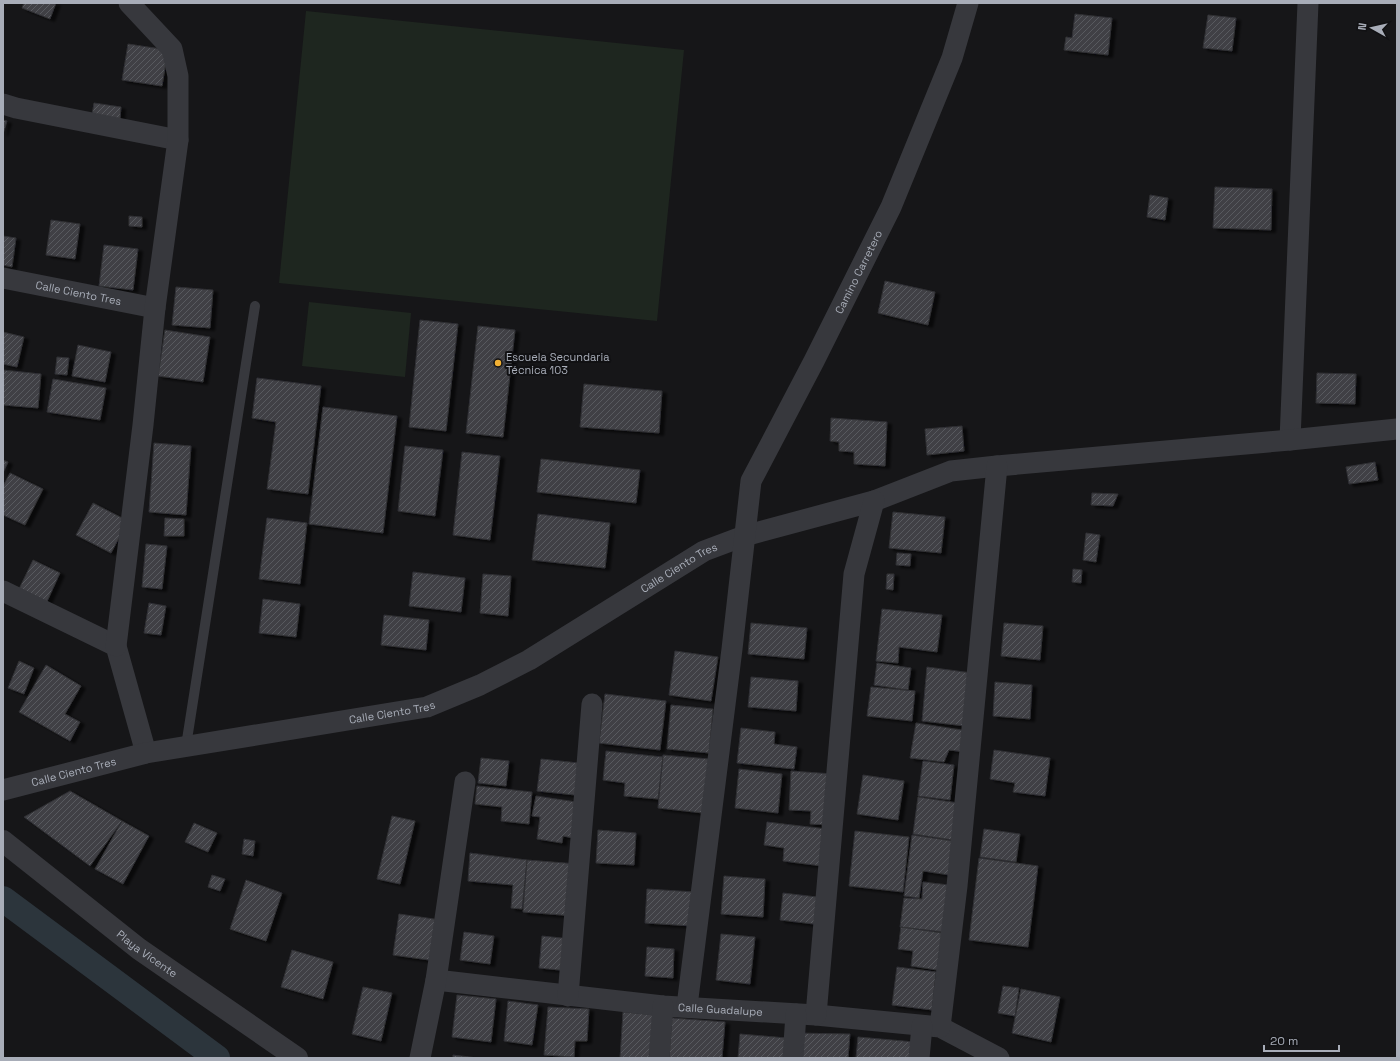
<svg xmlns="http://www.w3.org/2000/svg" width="1400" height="1061" viewBox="0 0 1400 1061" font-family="'Space Grotesk',sans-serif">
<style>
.grass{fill:#1e261f}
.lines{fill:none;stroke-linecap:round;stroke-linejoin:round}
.canal{stroke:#2c353c;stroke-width:26}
.building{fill:url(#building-hatch);stroke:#303034;filter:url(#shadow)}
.service{stroke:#37383d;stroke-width:10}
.minor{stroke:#37383d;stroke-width:21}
.tertiary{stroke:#37383d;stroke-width:22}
.poi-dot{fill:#f2b134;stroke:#111113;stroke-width:1.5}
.labels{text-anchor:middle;stroke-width:4;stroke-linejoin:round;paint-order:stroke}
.street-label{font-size:11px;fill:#a8adb8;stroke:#111113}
.poi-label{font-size:11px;fill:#a8adb8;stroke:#111113;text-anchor:start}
</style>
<defs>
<pattern id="building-hatch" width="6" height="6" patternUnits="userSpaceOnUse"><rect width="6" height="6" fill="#404145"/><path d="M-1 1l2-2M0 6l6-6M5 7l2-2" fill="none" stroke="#595a5e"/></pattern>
<filter id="shadow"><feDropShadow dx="4.5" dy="2.5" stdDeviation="1" flood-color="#0009"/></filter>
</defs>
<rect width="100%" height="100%" fill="#161618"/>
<path class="grass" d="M306,11L684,50L657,321L279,283Z
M309,302L411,313L405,377L302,366Z"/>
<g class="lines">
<path class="canal" d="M3,899L217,1058"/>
</g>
<path class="building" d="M24,3H56L50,19L22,8Z
M1075,14L1112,18L1108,55L1064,50L1066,37L1072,38Z
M1208,15L1236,18L1232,51L1203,48Z
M128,44L168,50L162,86L122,80Z
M94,103L121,107L120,119L92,115Z
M3,120L7,121L3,134Z
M1215,187L1272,189L1271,230L1213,228Z
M1150,195L1168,198L1165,220L1147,217Z
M129,216L142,217V227L129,226Z
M51,220L80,224L75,259L46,255Z
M3,236L16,238L12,267L3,265Z
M104,245L138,249L133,290L99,286Z
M885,281L935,292L928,325L878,313Z
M176,287L213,290L210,328L172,325Z
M420,320L458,324L446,431L409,427Z
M478,326L515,330L503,437L466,433Z
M165,330L210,337L203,382L158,376Z
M3,332L24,337L17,367L3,364Z
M78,345L111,352L105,382L72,376Z
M57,357L69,358L67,375L55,374Z
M3,370L41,374L38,408L3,405Z
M1317,373L1356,374L1355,404L1316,403Z
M257,378L321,386L308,494L267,489L276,422L252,418Z
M53,379L106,388L100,420L47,412Z
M584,384L662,391L659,433L580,427Z
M323,407L397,416L383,533L309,524Z
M831,418L887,422L885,466L854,464V452L839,451V442L830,441Z
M962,426L964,451L927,455L925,429Z
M154,443L191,446L186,515L149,512Z
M405,446L443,450L435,516L398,511Z
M462,452L500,456L490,540L453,535Z
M541,459L640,470L636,503L537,492Z
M3,460L8,462L3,473Z
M1375,462L1378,480L1349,484L1346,467Z
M10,473L43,489L25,525L3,515V486Z
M1092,493L1118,494L1113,506L1091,505Z
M93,503L128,521L111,553L76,535Z
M893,512L945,517L941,553L889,548Z
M538,514L610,523L605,568L532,560Z
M165,518L184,519V536H164Z
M267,518L307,523L300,584L259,579Z
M1086,533L1100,535L1096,562L1083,560Z
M146,544L167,546L162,589L142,587Z
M897,553L911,554L910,566L896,565Z
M33,560L60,573L45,606L17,593Z
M1073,569L1082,570L1081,583L1072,582Z
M413,572L465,578L461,612L409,606Z
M483,574L511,576L508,616L480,613Z
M887,574H894L893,590L886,589Z
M263,599L300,604L296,637L259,633Z
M149,603L166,606L161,635L144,633Z
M882,609L942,615L937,652L899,647L898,663L876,661Z
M384,615L429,620L426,650L381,645Z
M751,623L807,628L804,659L748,654Z
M1004,623L1043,626L1040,660L1001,656Z
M675,651L718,657L711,701L669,695Z
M19,661L34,668L24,694L8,688Z
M877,663L911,668L908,690L874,685Z
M46,665L81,686L65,714L80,722L70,741L19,712Z
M927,667L972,673L965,726L922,721Z
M751,677L798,681L796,711L748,707Z
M995,682L1032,685L1030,719L993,716Z
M871,687L915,691L912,721L867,716Z
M605,694L666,701L660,750L599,743Z
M671,705L713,709L709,753L667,749Z
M916,723L968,731L965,752L949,750L944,762L910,758Z
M741,728L775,732L774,744L797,747L794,769L737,763Z
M994,750L1050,758L1045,796L1013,792L1015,783L990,779Z
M606,751L663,757L658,799L624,796L625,783L603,780Z
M663,755L709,759L703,813L658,808Z
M481,758L509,761L506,786L478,783Z
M541,759L579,763L575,795L537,791Z
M923,761L954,765L950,800L918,796Z
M739,769L782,774L778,813L735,808Z
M791,771L833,774L829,825L810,824L811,811L789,810Z
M863,775L904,781L898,820L857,814Z
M477,786L532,792L529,824L501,821L502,807L475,804Z
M70,791L122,821L90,866L24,817Z
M536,796L583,803L578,839L563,836L562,843L537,839L540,817L532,816Z
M918,797L958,803L953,840L913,834Z
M392,816L415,821L400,884L377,879Z
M122,821L149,836L123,884L95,869Z
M767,822L826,829L822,866L783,861L784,848L764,845Z
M194,823L217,833L208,852L185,842Z
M984,829L1020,834L1016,862L980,857Z
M598,830L636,833L634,865L596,863Z
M855,831L909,837L903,892L849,886Z
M912,835L960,842L956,876L923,871L919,898L904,896Z
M244,839L255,841L253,856L242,854Z
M470,853L527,860L522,909L511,908L513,885L468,881Z
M979,858L1038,866L1028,947L969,940Z
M527,860L578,864L574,916L523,912Z
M212,875L225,879L220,891L208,887Z
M724,876L765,879L763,917L721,914Z
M246,880L282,893L266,941L230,929Z
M923,882L949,885L944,932L900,927L904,898L922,899Z
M647,889L695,892L692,926L645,923Z
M783,893L817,897L814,924L780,920Z
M399,914L441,920L436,961L393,955Z
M901,927L942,933L937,970L911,966L913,951L898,949Z
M464,932L494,936L490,964L460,960Z
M721,934L755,937L750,984L716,980Z
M542,936L572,939L569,971L539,968Z
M647,947L674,949L673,978L645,976Z
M292,950L333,962L323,999L281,987Z
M897,967L936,972L932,1010L892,1005Z
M1003,986L1019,988L1015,1016L998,1013Z
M363,987L392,993L381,1041L352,1034Z
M1021,989L1060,997L1051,1042L1012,1033Z
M457,995L496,999L491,1042L452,1037Z
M508,1001L538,1005L532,1045L504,1041Z
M548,1007L589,1009L587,1041H575L574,1057L544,1055Z
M623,1012L657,1015L654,1058H620Z
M672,1018L725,1022L722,1058H669Z
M795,1033L850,1034L848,1058H797Z
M740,1034L787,1038L785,1058H738Z
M858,1037L915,1042L914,1058H856Z
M453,1055L478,1058H453Z"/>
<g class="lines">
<path class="service" d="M186,746L255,306"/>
<g class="minor">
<path d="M3,104L16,108L178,140"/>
<path id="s1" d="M3,278L155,308"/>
<path d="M1290,440L1308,3"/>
<path d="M3,591L116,646L146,753"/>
<path d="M116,646L143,425L155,308L178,140V76L172,49L129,3"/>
<path id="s2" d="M3,790L146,753L427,707L480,685L529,660L704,551L744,536L874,501L951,471L997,466L1290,440L1397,429"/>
<path id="s3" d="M436,980L663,1006L816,1015L940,1027L999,1058"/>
<path d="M568,996L592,704"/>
<path id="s4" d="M687,1006L732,649L751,481L814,361L891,207L952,58L968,3"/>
<path d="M816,1015L854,574L874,501"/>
<path d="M940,1027L957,886L997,466"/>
<path d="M420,1058L436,980L465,782"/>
<path d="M659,1058L663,1006"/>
<path d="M793,1058L796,1014"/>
<path d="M919,1058L922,1026"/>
</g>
<path class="tertiary" id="s5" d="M3,841L139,949L297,1058"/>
</g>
<circle class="poi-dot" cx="498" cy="363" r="4"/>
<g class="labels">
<g class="street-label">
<text dy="4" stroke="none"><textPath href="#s4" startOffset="764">Camino Carretero</textPath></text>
<text dy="4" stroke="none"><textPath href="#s1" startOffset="77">Calle Ciento Tres</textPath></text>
<text dy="4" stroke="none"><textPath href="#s2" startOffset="721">Calle Ciento Tres</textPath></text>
<text dy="4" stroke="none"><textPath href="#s2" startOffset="397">Calle Ciento Tres</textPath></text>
<text dy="4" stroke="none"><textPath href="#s2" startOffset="73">Calle Ciento Tres</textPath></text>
<text dy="4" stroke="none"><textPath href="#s5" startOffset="183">Playa Vicente</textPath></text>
<text dy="4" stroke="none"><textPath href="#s3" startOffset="286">Calle Guadalupe</textPath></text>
</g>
<g class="poi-label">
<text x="506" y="361">Escuela Secundaria<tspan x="506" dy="13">Técnica 103</tspan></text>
</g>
</g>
<rect width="1400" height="1061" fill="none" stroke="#a8adb8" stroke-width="8"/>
<g transform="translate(1372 28) rotate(278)" stroke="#111113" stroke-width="3" paint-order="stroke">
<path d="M0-3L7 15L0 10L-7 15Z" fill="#a8adb8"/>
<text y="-6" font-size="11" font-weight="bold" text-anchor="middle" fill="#a8adb8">N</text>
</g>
<path d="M1264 1045v6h75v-6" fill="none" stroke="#a8adb8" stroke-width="2"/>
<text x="1270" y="1045" font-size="12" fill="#a8adb8" stroke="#111113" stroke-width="3" paint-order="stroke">20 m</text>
</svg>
